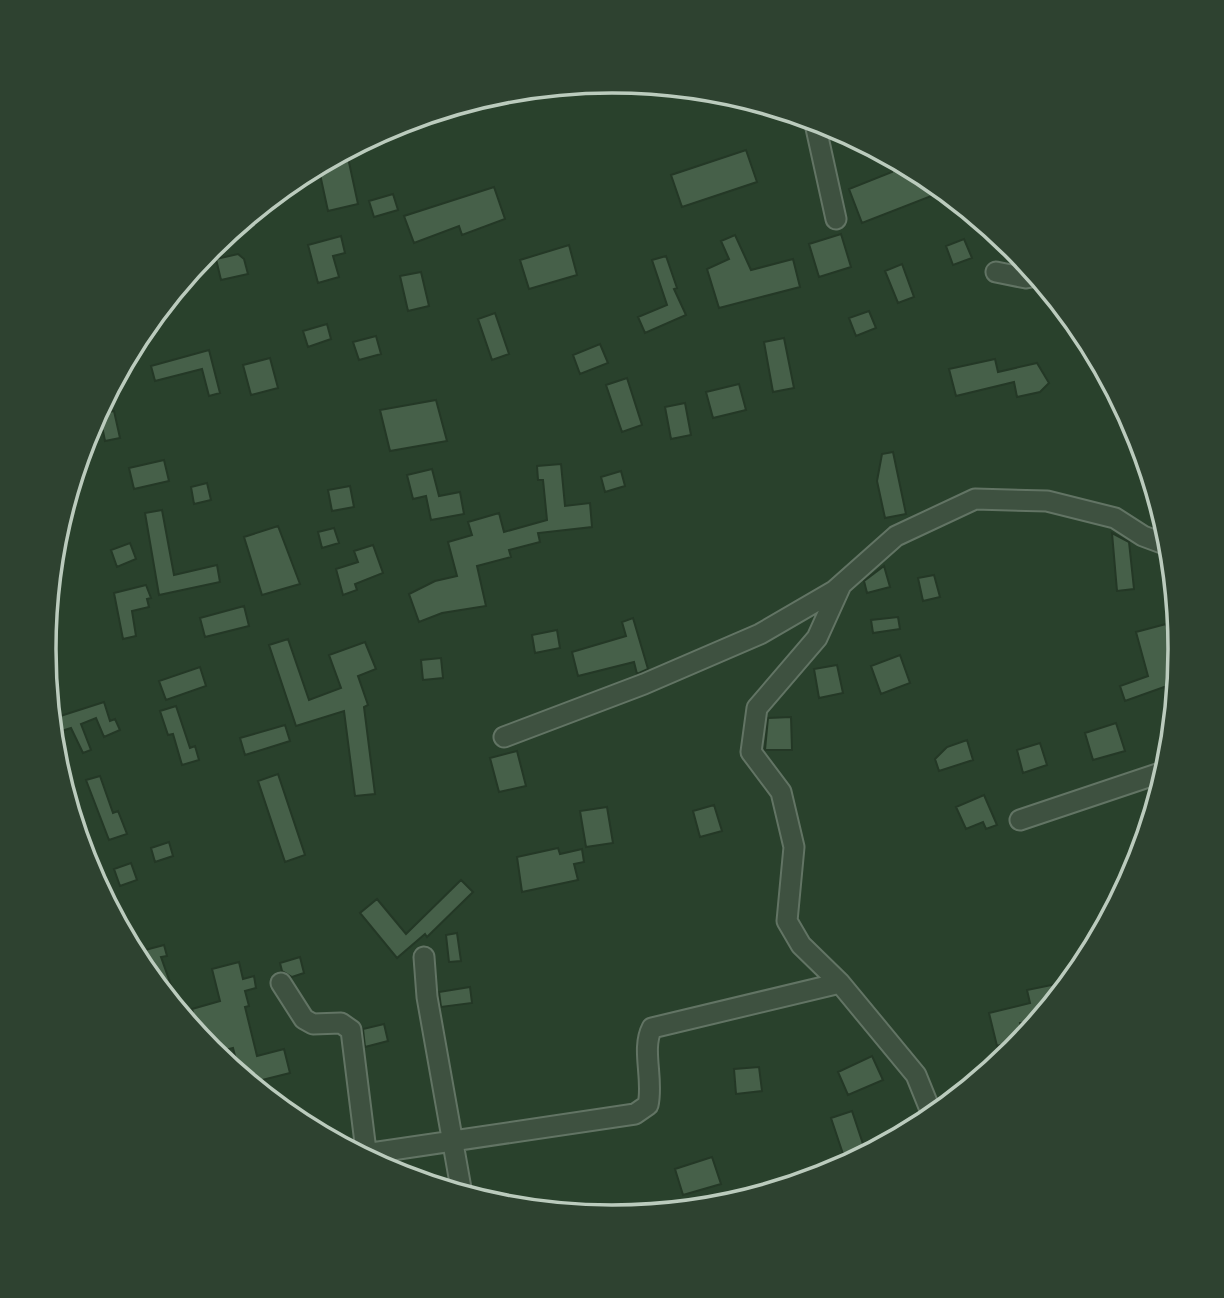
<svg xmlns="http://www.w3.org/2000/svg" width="1224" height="1298" viewBox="0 0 1224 1298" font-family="'Sofia Sans Condensed',sans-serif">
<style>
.building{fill:#466049;stroke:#243826;stroke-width:2}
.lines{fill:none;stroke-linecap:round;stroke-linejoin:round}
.minor-casing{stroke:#627464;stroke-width:23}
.minor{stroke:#3e5140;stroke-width:19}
.rim{fill:none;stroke:#bbcbbd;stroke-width:3.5}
</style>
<rect width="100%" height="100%" fill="#29412c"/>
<path class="building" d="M746,150L757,182L682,207L671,175Z
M347,153L358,204L328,211L318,165Z
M885,154L927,176L934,195L862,223L849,189L892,172Z
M494,187L505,219L462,235L459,226L414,243L404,216Z
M393,194L398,210L374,217L369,201Z
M841,234L851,267L819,277L809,244Z
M735,235L751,270L793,259L800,287L719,308L707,269L729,259L721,241Z
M341,236L345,253L333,256L339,277L318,283L308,245Z
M964,239L972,258L953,265L946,246Z
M569,245L577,275L529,289L520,260Z
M238,254L244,259L248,274L221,280L216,259Z
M666,256L677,288L674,289L686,315L645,333L638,317L667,305L652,260Z
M902,264L914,297L898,303L885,271Z
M421,272L429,306L408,311L400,276Z
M869,311L876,328L856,336L849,318Z
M495,313L509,354L492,360L478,319Z
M327,324L331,339L308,347L303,331Z
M376,336L381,354L359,360L353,342Z
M784,338L794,388L773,392L764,342Z
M600,344L608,363L580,374L573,355Z
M209,350L220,393L209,396L202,369L155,381L151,366Z
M270,358L278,388L251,395L243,365Z
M995,359L998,372L1037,363L1049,383L1040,392L1017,397L1014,382L956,396L949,369Z
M627,378L642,425L622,432L606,385Z
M739,384L746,410L713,418L706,392Z
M436,400L447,441L390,451L380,410Z
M685,403L691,435L671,439L665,407Z
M114,411L120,438L105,441L103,431L86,436L96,414Z
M893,452L906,514L885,518L877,481L882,454Z
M164,460L169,481L134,489L129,468Z
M561,464L565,506L590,503L592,527L538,533L540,542L509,550L511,557L477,566L486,606L442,613L419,622L409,594L435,581L457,576L448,542L472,535L468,522L499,513L504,532L547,520L543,480H538L537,466Z
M432,469L439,496L460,492L464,514L431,520L426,496L413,499L407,475Z
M621,471L625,486L605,492L601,477Z
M207,483L211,500L194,504L191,487Z
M350,486L354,507L332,511L328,490Z
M162,510L174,575L217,565L220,582L159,595L145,513Z
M278,526L300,584L262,595L244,537Z
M334,528L339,543L322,548L318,532Z
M1112,533L1129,542L1134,589L1117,591Z
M130,543L136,559L117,567L111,550Z
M373,545L383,573L355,584L357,590L343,595L336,569L358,562L354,551Z
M884,566L890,587L867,593L864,581Z
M934,575L940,597L923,601L918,578Z
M146,585L151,598L147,599L149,607L132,611L136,636L123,639L114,593Z
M244,606L249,626L205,637L200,618Z
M898,617L900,629L873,633L871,620Z
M633,618L648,669L637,674L634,662L578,676L572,652L626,636L622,622Z
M1166,624L1178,671L1176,692L1167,695L1164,687L1125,701L1120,686L1148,676L1136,632Z
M557,630L560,648L535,653L532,635Z
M288,639L309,700L341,688L329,655L365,642L376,669L358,676L368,705L364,707L375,794L355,796L344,711L296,726L269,645Z
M900,655L910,683L881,694L871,666Z
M441,658L443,678L423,680L421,660Z
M837,665L843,693L819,698L814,669Z
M200,667L206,686L166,700L159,681Z
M104,702L110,721L115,719L120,730L104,737L96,718L81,724L91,750L83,753L71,728L52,734L51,719Z
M176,706L190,748L195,746L199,760L182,765L173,734L168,735L160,711Z
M791,717L792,750H765L768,718Z
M1116,723L1125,751L1093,760L1085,733Z
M285,725L290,741L245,755L240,738Z
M967,740L973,760L939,771L935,759L947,747Z
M1040,743L1047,765L1023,773L1017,750Z
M517,751L526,786L499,792L490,758Z
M278,774L305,855L285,862L258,781Z
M100,776L113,813L118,811L127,834L109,840L86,780Z
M984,795L997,825L986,829L983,822L966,829L956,807Z
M714,805L722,831L700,837L693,811Z
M607,807L613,843L586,847L580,811Z
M169,842L173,856L155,862L151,848Z
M558,848L560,854L582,849L584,862L574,864L578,880L522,892L517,857Z
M131,863L137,880L120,886L114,869Z
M461,880L473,892L427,937L425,934L397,958L360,913L377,899L406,934Z
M457,933L461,961L449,962L446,935Z
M164,945L167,956L161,957L182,1016L136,958L146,955L145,950Z
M300,957L304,973L292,977L282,971L280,963Z
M239,962L243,979L254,976L256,988L245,991L249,1006L245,1007L257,1056L284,1049L290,1073L250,1083L240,1076L233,1048L213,1053L199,1038L192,1009L220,1001L212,969Z
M1071,981L1039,1020L1020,1023L1023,1039L997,1046L989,1013L1030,1003L1027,990Z
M470,987L472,1003L441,1007L439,992Z
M384,1024L388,1041L365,1047L363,1029Z
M872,1056L883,1080L848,1095L838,1072Z
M759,1067L762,1091L736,1094L734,1069Z
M852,1111L864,1147L843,1154L831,1118Z
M712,1157L721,1184L683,1195L675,1169Z"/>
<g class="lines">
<g class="minor-casing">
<path id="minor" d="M814,119L836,219
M996,272L1026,278L1037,276
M841,585L817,638L757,708L751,752L781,792L794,847L787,921L801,945L840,983L916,1075L933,1117
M504,737L644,684L760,634L834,591L896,536L975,499L1047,501L1115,518L1143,536L1170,546
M1020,820L1166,771
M424,957L427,997L462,1194
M281,983L304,1019L313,1024L341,1023L351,1030L367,1159
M358,1155L635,1114L648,1105C654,1080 641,1049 652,1028L840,983"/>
</g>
<use href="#minor" class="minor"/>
</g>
<path d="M0 0H1224V1298H0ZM56 649a556 556 0 1 1 1112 0a556 556 0 1 1-1112 0Z" fill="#2e4230" fill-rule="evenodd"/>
<path class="rim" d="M56 649a556 556 0 1 1 1112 0a556 556 0 1 1-1112 0Z"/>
</svg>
